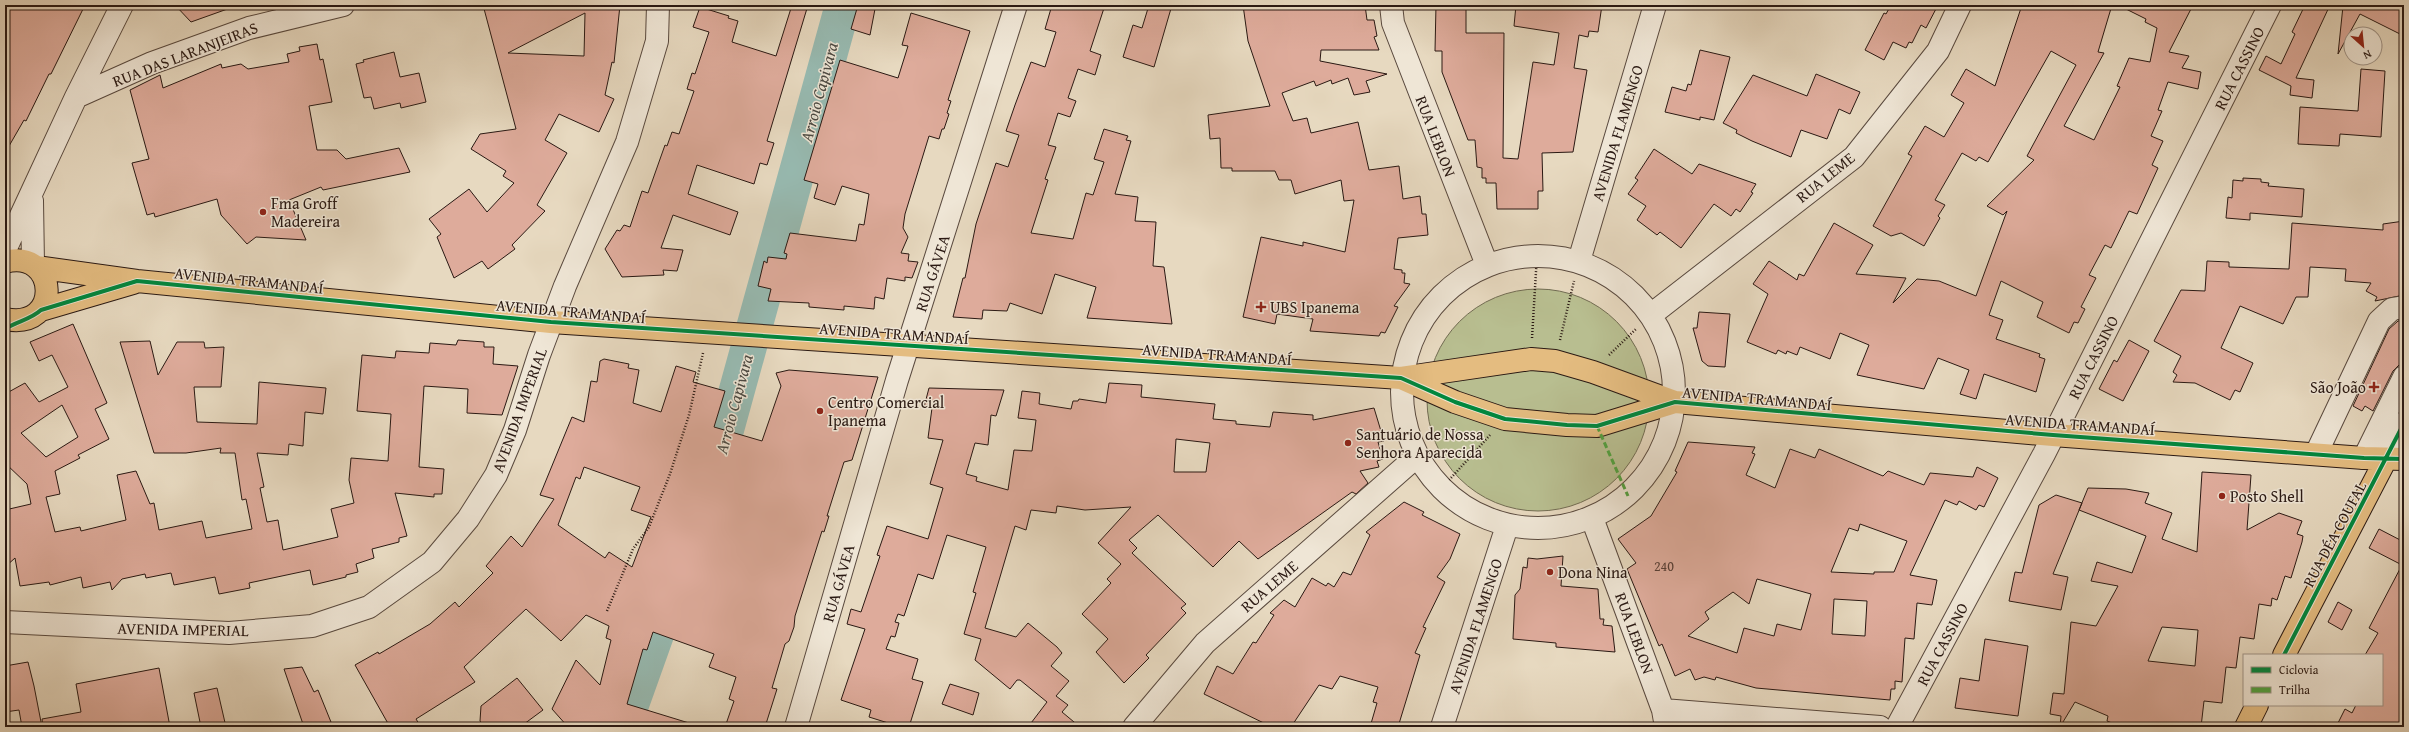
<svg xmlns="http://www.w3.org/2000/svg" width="2409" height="732" viewBox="0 0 2409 732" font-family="'Gentium Book Plus',serif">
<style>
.green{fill:#b8be90;stroke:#716c52}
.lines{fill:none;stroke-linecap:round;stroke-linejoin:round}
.river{stroke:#97bab1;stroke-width:36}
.building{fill:#deab9b;stroke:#2a1913;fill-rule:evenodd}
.minor-casing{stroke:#59493e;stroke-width:24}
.major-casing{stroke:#2a1913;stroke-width:24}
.path{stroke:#2a1913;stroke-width:2.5;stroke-dasharray:1 2;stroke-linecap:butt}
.minor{stroke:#efe6d6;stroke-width:22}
.major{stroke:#e4bc80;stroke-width:22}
.quiet{stroke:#51a13f;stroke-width:3;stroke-dasharray:6 3;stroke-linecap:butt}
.cycleway-casing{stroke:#efe6d6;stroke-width:6}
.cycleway{stroke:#00873e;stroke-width:4}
.poi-dot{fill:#8f2418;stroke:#efe6d6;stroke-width:1.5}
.labels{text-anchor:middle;stroke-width:3;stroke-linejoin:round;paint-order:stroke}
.number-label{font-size:14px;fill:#573e35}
.street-label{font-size:16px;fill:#2a1913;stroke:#efe6d6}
.poi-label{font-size:16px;fill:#2a1913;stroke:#efe6d6;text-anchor:start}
.water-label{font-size:17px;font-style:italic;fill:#4b4942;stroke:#efe6d6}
</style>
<rect width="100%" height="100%" fill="#e7d9c0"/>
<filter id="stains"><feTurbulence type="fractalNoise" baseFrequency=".005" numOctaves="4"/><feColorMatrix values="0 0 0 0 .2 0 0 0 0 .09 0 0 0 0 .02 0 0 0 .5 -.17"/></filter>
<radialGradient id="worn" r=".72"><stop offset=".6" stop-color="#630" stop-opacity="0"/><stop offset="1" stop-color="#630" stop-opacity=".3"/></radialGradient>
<path class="green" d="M1427 400a111 111 0 1 1 222 0a111 111 0 1 1-222 0Z"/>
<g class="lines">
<path class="river" d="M713,477L843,5
M623,727L673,587"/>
</g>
<path class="building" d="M5,5H85L51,74H49L26,121L24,120L5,153Z
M175,5H233V7L191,22Z
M483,5H620L614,63L612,62L605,95L614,99L599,132L559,114L545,140L567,153L537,205L545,211L512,245L515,249L488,269L482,261L454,278L437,237L441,234L429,219L469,189L487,212L514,183L503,176L506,171L471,149L480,134L516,129ZM585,13L584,56L508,53Z
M792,5H808L767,141L774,143L767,165L760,163L754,184L697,165L688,194L738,212L730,235L673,215L661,248L683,250L677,271L663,270L664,275L622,277L605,249L617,230L620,231L624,225L630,227L642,191L648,193L665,145L667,146L672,132L679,134L694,91L687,89L692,73L695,74L709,32L693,27L700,7L729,16L728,18L738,21L732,42L776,56Z
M858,5L875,9L870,35L851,29Z
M1052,5H1105L1090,51L1101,55L1095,75L1078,69L1068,98L1076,101L1070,117L1058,113L1048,145L1056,147L1045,179L1048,180L1031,233L1073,239L1086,193L1093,195L1104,162L1094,159L1104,129L1128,136L1126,140L1131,141L1115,194L1138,197L1135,221L1156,222L1153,266L1164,267L1172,324L1087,318L1096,287L1055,274L1042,314L1010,303L1007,311L983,310L982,319L953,317L963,278H965L976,224L996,163L1008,167L1019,135L1006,131L1015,105L1031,62L1045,67L1056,32L1045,29Z
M1149,5H1172L1154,67L1123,57L1133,25L1142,28Z
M1243,5H1365L1367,20H1374L1377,36L1374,37L1379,50H1321L1320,61L1387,74L1366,81L1370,92L1354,95L1348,78L1332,84L1331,80L1316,86L1314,81L1282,93L1293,121L1307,118L1311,133L1358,122L1369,170L1399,166L1403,199L1420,196L1422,214H1426L1428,235L1398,238L1394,269L1402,270V273H1405L1404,283L1410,284L1394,306L1398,307L1385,333L1381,332L1379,336L1310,331L1313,319L1277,314L1275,324L1243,317L1261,237L1303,246V242L1345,252L1354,200L1344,201L1341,180L1295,194L1291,180H1279L1275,171H1232V168H1221L1220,138L1210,139L1208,115L1270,106L1248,41Z
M1436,5H1466V33H1504L1503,158L1518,159L1533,62L1554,65L1559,33L1514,26L1516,5H1602L1598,32L1589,31L1588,37L1579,35L1574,68L1587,70L1573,152L1542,153L1543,191H1538V209H1497L1496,183H1486V178H1482V168L1477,167L1475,140H1468L1442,72V51H1435Z
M1891,5H1938L1926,28L1921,25L1912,43L1909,42L1906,48L1893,42L1884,60L1865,50L1884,13L1886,14Z
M2022,5H2112L2098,52L2104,53L2064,126L2094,140L2120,87L2117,86L2129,58L2150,62L2157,28L2145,22L2146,19L2118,5H2193L2169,52L2189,56L2182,68L2201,72L2198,89L2168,82L2158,110L2162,111L2151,136L2163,141L2152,165L2158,168L2137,214L2129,211L2111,248L2105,245L2089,275L2096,278L2081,307L2085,309L2078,323L2074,322L2069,333L2037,317L2043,302L2001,281L1989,315L2003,320L1996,339L2040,354L2039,357L2045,359L2036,392L1984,374L1976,399L1960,394L1969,370L1938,358L1924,389L1857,375L1869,345L1840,333L1830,359L1800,347L1797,355L1787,351L1786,354L1778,350L1776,354L1747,342L1768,294L1753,284L1769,261L1797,280L1799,274L1804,276L1834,223L1873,245L1856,274L1906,278L1893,303L1917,279L1939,281L1976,296L2007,211L2003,215L1987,206L2034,160L2027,156L2076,65L2051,51L1988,162L1979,157L1976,161L1962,153L1935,200L1945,205L1938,216L1940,218L1924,246L1901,233L1891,236L1873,226L1912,156L1908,154L1925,126L1944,137L1964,103L1951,95L1966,69L1995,86Z
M2305,5H2330L2296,78L2314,80L2312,98L2290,95L2291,86L2259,70L2266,56L2281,64L2295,34L2292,32Z
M2340,5H2404V36L2360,14L2338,54L2343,6Z
M911,13L970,31L948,100L951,101L947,113L949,114L944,129H942L939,139L929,136L905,214L903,228L908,237L901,253L909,254L908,261L918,262L912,278L905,277V281L887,278L884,299L875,297L874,309L844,306V310L809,307V303L768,301L771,289L758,286L764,261L767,263L768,257L786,259L787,254L784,253L790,233L856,241L859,224L864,225L869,194L842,186L835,205L814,198L818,184L804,180L840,60L898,78L908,46L902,45Z
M317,44L320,60L323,59L332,102L309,106L317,150H337L346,159L399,148L410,172L323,190L321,187L289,200L306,240L256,237L247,244L221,215L217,199L155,217L154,213L147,215L132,163L149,159L130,90L160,75L163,88L221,64L222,68L241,64L248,69L289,62L287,54L300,51L299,47Z
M1700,50L1730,57L1714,120L1700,117V120L1665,112L1672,87L1686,91L1688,84L1691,85Z
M394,52L400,77L419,73L426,102L401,108L400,103L374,109L371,97L364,98L356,64L364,62L363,60Z
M2361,69L2385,71L2381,137L2340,134L2339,146L2298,144L2300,107L2358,111Z
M1816,74L1860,92L1850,114L1839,109L1827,139L1801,130L1791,157L1752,141L1736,133L1737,130L1723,123L1753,75L1807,96Z
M1654,149L1692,174L1699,164L1756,184L1751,192L1753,193L1740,212L1736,209L1731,216L1714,204L1681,248L1660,232L1657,235L1637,220L1646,206L1628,194L1638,180L1635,178Z
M2243,178L2261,179V182L2269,183L2268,186L2304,189L2302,217L2250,213V220L2226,218L2228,197L2232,198L2233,180L2243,181Z
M2404,221V295L2375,301L2377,297L2366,291L2371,283L2345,281L2346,269L2310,267L2308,297H2296L2283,324L2240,306L2221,348L2253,363L2240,392L2235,390L2230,400L2195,383L2173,382L2177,375L2173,372L2181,356L2154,341L2181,290L2205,291L2207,261L2229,262V267L2289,269L2292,223L2383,230V224Z
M1699,312L1730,314L1725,367L1708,366L1702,361L1693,328H1697Z
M2404,320V360L2393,371L2373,411L2365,406L2362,411L2353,406L2389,329L2398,321Z
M73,324L107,403L95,409L109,439L78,455L80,458L55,471L60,494L46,497L55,532L80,527L81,531L126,520L117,475L136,471L150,504L154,503L159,530L202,521L206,538L252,529L246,499L242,500L235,453H220L221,448L186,453H154L120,342L150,341L158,375L177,342H204L205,348L224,347L221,387H194L197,422L257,424L259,382L326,388L323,414L305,412L303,446L289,444L288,455L257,453L264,487L260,488L267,522L278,520L283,550L338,537L331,509L354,503L349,480L351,458L388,461L391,414L357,411L362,355L395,358L396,351L429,353L430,343L456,345L458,340L484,342V347H494L493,364L518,366L502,415L467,413L468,389L424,386L419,467L444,469L442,494H434V497L395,493L407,536L399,538V542L372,549L374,558L356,564L358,572L346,575V577L313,585L310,570L249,583L250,588L219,594L215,577L174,585L171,573L146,578L145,574L122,579L112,590L110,582L83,588L81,577L50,585L49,582L20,586L15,558L5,567V510L31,504L27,484L5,463V394L25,383L39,402L68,387L52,355L39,361L30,342ZM62,405L78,437L46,457L21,433Z
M2129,340L2149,351L2123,401L2099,389L2114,360L2117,362Z
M604,359L629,364L628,368L639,370L633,403L661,412L676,366L696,372L693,382L725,391L714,427L762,441L781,386L776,373L789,370L878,377L852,460L844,462L827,516H829L824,532L822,531L795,616L794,627L789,641L785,644L772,688L777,689L765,727H725L734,701L729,699L736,677L709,667L714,654L653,632L647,650L643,649L627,704L689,723L688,727H568L552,709L576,660L600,685L611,640L606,638L609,626L586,615L561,641L526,609L464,667L475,682L416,719L421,727H390L355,665L378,652L379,654L430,624L455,602L459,607L493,573L486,566L511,536L522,547L554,499L540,495L572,417L584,422L591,381L597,382L600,361ZM584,467L640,487L631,510L651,517L632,567L609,552L605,558L558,525L576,477L580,479Z
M1109,383L1142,385L1141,397L1215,404L1213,419L1236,421V424L1270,427L1273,412L1313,415V420L1374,408L1384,441L1378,442L1383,459L1377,461L1379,467L1360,471L1368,483L1356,494L1352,492L1258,559L1239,541L1213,567L1158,515L1129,540L1137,548L1132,553L1186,604L1181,608L1186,613L1146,655L1149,658L1124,683L1096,652L1108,639L1082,614L1111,583L1107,579L1121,564L1098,543L1131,507L1085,510L1057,506L1056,513L1031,510L1026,530L1015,526L985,628L1016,637L1028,623L1057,647L1062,653L1051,666L1069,681L1056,696L1068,705L1062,712L1080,727H1028L1047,702L1020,680H1017L1010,689L975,660L981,639L964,634L976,593L973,592L986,547L947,535L933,579L918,574L904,616L898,614L895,622L899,623L895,637L891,636L886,649L918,659L912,679L923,682L909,727H901L869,717L871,710L841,700L865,629L847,624L851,609L861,612L880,556L877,555L887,526L928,539L943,488L930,484L943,440L928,438L932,408L924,407L929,388L1004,390L996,416L991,415L988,445L975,443L966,474L977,477L976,481L1008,490L1014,450L1032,451L1036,420L1018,418L1022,391L1040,393L1039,404L1071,409L1073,401H1078L1079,399L1106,403ZM1176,439L1210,443L1206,472H1174Z
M1688,442L1755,447L1752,453L1755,454L1746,475L1775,488L1790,449L1815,458L1819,449L1883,476L1888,471L1924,485L1930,473L1973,477L1977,467L1998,478L1984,507L1979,505L1976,510L1959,501L1957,505L1945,500L1910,575L1937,580L1932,605L1917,603L1914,639L1905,638L1902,682L1895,681V689H1891L1890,700L1756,688L1716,677L1715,680L1704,677L1695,680L1690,669L1675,676L1662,644L1659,646L1627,569L1636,563L1618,539L1651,516L1677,472L1675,471ZM1860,524L1907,541L1894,572H1874V574L1831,572L1849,528L1858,531ZM1757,579L1811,594L1801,630L1777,624L1774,636L1744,628L1737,653L1688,636L1709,619L1705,612L1733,592L1749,604ZM1834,599L1867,601L1865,636L1832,634Z
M2202,472L2251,475L2247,530L2279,513L2302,521L2297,534L2303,536L2302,542L2291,578L2285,576L2277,600L2272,598L2271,606L2259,604L2254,639L2240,637L2236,668L2226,667L2222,703L2204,701L2201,727H2122L2107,721L2108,716L2075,702L2060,727L2061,716L2050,714L2053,693L2064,694L2071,622L2096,626L2118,586L2091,581L2097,562L2132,573L2146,536L2079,510L2088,488L2126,489L2149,493L2145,503L2172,513L2162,539L2197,552ZM2162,627L2198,630L2195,666L2148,661Z
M2056,495L2082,503L2053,574L2068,577L2061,610L2009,601L2015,572L2022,573L2039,505Z
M1404,502L1424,512L1422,515L1460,534L1450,559L1437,577L1445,582L1423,627L1426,628L1415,653L1420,655L1398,727H1370L1377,703L1373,702L1378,687L1340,676L1332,689L1319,685L1291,727H1272L1204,694L1217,666L1233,674L1253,642L1256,643L1274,615L1270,613L1284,600L1295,607L1312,578L1326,586L1328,583L1334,587L1343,572L1351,575L1370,535L1366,532Z
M2379,529L2404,542V727H2336L2345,709L2352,713L2356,705H2382V655H2365L2378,633L2369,628L2402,565L2369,548Z
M1563,556L1561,586L1598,589L1600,619H1604L1603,625L1612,626L1615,652L1556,647V643L1513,639L1515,595L1520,589L1523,567L1527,568L1528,558L1537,559Z
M2338,602L2352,610L2342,630L2328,622Z
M1985,639L2028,646L2018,716L1955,708L1960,678L1979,681Z
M28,662L34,686L42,727H22L19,710L5,712V666Z
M302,667L314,692L318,690L333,727H304L284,669Z
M159,668L170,727H43L42,719L81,712L76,684Z
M517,678L543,710L520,727H484L480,721L481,706Z
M950,684L979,693L973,715L942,704Z
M217,688L226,727H201L194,693Z"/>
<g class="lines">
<g class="minor-casing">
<path id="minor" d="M1391,5L1393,23L1487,265
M76,97L152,63L249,28L343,5
M32,201L33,264
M5,250L76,97L122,5
M1402 392a136 136 0 1 1 272 0a136 136 0 1 1-272 0Z
M1579,261L1655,5
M1652,314L1854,157L1938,51L1960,5
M2316,454L2379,321L2392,309L2404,307
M2364,458L2404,377
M2386,459L2404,423
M1592,518L1663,710L1666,727
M5,622L229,633L312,626L369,607L432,562L468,519L496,475L515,430L539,355L565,286L627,142L657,41L658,5
M1663,710L1880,727
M796,727L897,380L1016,5
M1134,727L1205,643L1416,457
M1442,727L1507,526
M1897,727L2044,454L2270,5"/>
</g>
<g class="major-casing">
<path id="major" d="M5,262C58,248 63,331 5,319
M36,267L137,281L551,322L1401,378L1531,359L1555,361L1593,372L1675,402L2053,435L2364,458L2404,459
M41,310L133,283
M1401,378L1455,402L1505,419L1567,425L1597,426L1675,402
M2284,655L2386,459
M2246,727L2257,705"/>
</g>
<path class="path" d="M1532,338L1537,255
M1560,340L1574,281
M1609,355L1637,328
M1441,489L1490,435
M607,611L633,549L649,527L670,474L689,415L703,353"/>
<use href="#minor" class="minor"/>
<use href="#major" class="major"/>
<path class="quiet" d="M1597,426L1628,496"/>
<g class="cycleway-casing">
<path id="cycleway" d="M5,329C17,321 30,320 41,310L137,281L551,322L1401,378L1455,402L1505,419L1567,425L1597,426L1675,402L2053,435L2364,458L2404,459
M2284,655L2404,423"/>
</g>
<use href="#cycleway" class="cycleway"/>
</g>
<g class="poi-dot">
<circle cx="263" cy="212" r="4"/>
<path d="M1259 301h4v4h4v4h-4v4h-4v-4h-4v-4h4z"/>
<path d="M2372 381h4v4h4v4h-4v4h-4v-4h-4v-4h4z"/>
<circle cx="820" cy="411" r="4"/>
<circle cx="1348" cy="443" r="4"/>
<circle cx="2222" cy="496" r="4"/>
<circle cx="1550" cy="572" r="4"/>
</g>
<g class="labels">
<g class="number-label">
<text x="1664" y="571">240</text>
</g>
<g class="street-label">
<text transform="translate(185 54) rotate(-21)" y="6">RUA DAS LARANJEIRAS</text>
<text transform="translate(2239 68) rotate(-63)" y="6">RUA CASSINO</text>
<text transform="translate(1617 133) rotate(-73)" y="6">AVENIDA FLAMENGO</text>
<text transform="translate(1436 136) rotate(69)" y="6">RUA LEBLON</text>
<text transform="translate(1825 177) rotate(-39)" y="6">RUA LEME</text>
<text transform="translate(932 273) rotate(-72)" y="6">RUA GÁVEA</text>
<text transform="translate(249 280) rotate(6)" y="6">AVENIDA TRAMANDAÍ</text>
<text transform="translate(571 311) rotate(5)" y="6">AVENIDA TRAMANDAÍ</text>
<text transform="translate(894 333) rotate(4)" y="6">AVENIDA TRAMANDAÍ</text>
<text transform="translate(1217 354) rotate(4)" y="6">AVENIDA TRAMANDAÍ</text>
<text transform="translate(2093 357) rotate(-63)" y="6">RUA CASSINO</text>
<text transform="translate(1757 398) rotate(5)" y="6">AVENIDA TRAMANDAÍ</text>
<text transform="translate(519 410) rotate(-70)" y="6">AVENIDA IMPERIAL</text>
<text transform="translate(2080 424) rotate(4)" y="6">AVENIDA TRAMANDAÍ</text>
<text transform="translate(2334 534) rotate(-62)" y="6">RUA DÉA COUFAL</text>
<text transform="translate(838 583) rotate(-74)" y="6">RUA GÁVEA</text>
<text transform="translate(1269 586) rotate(-41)" y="6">RUA LEME</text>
<text transform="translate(1475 626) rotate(-72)" y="6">AVENIDA FLAMENGO</text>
<text transform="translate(183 629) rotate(1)" y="6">AVENIDA IMPERIAL</text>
<text transform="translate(1635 633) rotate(70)" y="6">RUA LEBLON</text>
<text transform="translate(1942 644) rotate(-62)" y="6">RUA CASSINO</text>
</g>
<g class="poi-label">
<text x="271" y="209">Fma Groff<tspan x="271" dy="18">Madereira</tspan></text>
<text x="1270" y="313">UBS Ipanema</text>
<text x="2366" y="393" text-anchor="end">São João</text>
<text x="828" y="408">Centro Comercial<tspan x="828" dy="18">Ipanema</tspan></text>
<text x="1356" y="440">Santuário de Nossa<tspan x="1356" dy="18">Senhora Aparecida</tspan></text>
<text x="2230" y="502">Posto Shell</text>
<text x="1558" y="578">Dona Nina</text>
</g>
<g class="water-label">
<text transform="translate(819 92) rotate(-75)" y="6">Arroio Capivara</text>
<text transform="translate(734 404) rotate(-75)" y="6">Arroio Capivara</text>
</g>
</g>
<rect width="2409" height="732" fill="none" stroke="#e7d9c0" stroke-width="20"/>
<rect x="6" y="6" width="2397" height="720" fill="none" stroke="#2a1913" stroke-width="2"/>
<rect x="10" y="10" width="2389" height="712" fill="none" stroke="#2a1913"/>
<rect x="2243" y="654" width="140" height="52" fill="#efe6d6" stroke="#a09488"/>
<rect x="2251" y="667" width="20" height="6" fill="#00873e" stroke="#a09488"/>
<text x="2279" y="674" font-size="12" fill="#2a1913">Ciclovia</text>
<rect x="2251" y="687" width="20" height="6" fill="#51a13f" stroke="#a09488"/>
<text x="2279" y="694" font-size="12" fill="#2a1913">Trilha</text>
<g transform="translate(2363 46) rotate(153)"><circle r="19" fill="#efe6d6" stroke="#a09488"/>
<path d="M0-3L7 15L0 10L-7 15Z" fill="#8f2418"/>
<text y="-6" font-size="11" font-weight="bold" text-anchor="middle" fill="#2a1913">N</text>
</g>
<rect width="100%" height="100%" filter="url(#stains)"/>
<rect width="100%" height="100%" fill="url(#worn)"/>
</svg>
